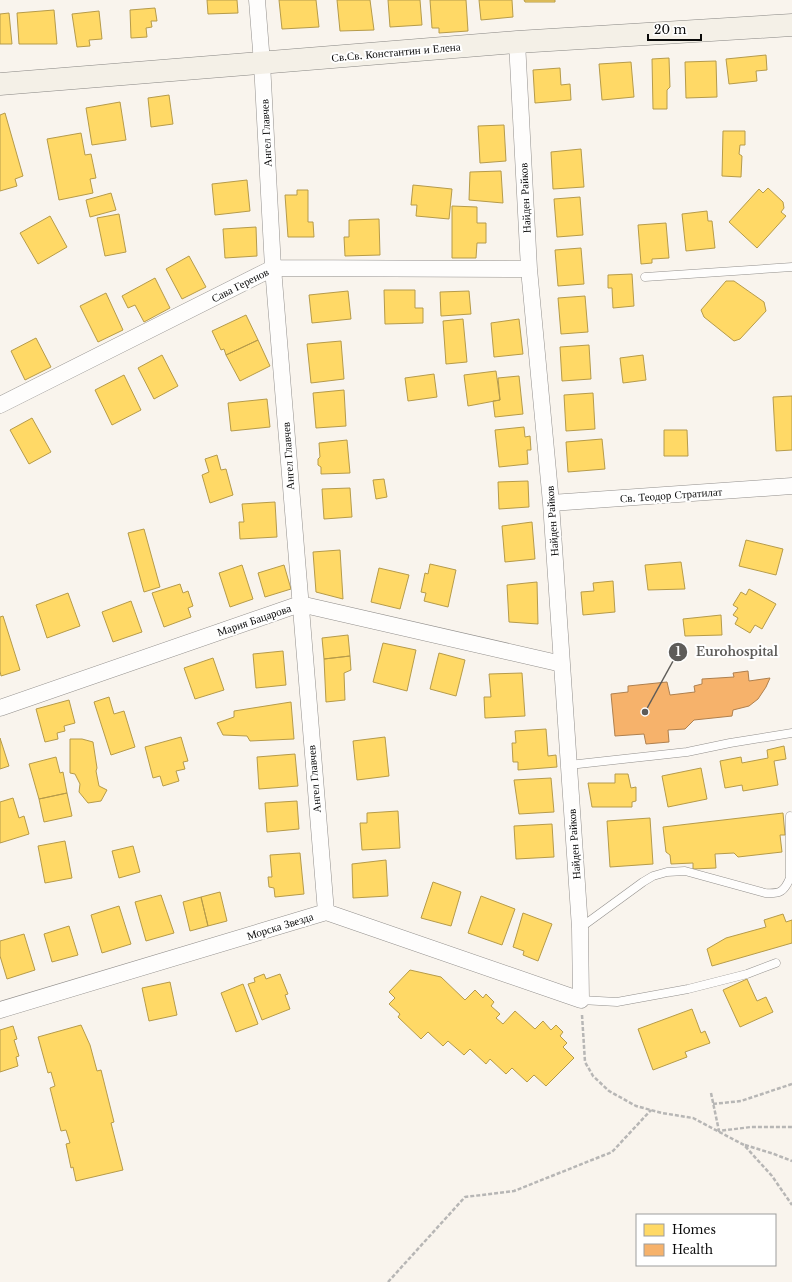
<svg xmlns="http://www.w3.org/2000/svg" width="792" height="1282" viewBox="0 0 792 1282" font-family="'Libre Baskerville',serif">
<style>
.homes{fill:#ffd966;stroke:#b69b4a}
.health{fill:#f6b26b;stroke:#af804e}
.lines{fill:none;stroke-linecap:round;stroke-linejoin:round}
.lane-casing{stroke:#928f8c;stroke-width:9}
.street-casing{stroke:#928f8c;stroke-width:17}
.secondary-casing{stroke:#888683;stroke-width:23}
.path{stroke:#b7b6b5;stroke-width:2.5;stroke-dasharray:4 2;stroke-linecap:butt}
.lane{stroke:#fefdfc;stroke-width:8}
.street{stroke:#fefdfc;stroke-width:16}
.secondary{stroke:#f4f0e7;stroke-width:22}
.labels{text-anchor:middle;stroke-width:4;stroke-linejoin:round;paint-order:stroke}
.street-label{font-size:11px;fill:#0a0a0a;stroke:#fff}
.leader{fill:none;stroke:#5e5c59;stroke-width:1.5}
.callout-dot{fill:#5e5c59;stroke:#fff;stroke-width:1.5}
.mark-label{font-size:12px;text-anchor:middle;font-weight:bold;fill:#fff}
.callout-label{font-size:12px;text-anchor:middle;font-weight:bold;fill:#5e5c59;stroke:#fff;stroke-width:4;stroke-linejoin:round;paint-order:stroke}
</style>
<rect width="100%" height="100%" fill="#f9f4ed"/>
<path class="homes" d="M207,0H237L238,13L208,14Z
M279,0H316L319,27L282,29Z
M337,0H370L374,30L340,31Z
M388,0H420L422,25L390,27Z
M430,0H466L468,31L439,33V28H432Z
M479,0H512L513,17L481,20Z
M524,0H555V2H525Z
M155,8L157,21H151L152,27L146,28L147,37L131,38L130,10Z
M54,10L57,44H19L17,13Z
M99,11L102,39L89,40L90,46L77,47L72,14Z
M9,13L12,44H0V14Z
M766,55L767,70L756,71L757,81L729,84L726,59Z
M669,58L670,87L667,90V109H653L652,59Z
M716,61L717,97L686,98L685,62Z
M631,62L634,97L602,100L599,64Z
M560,68L561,85L570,84L571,100L535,103L533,70Z
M169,95L173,124L151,127L148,98Z
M120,102L126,140L92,145L86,108Z
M5,113L23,176L15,179L17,186L0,191V115Z
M504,125L506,161L480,163L478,126Z
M723,131H745V145H740L739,154L742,156L741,177L722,176Z
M81,133L85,155L91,154L96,178L90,179L93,193L59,200L47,139Z
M581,149L584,187L553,189L551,152Z
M501,171L503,203L469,200L470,172Z
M247,180L250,211L215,215L212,184Z
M413,185L452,189L449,219L416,216L417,205H411Z
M768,188L783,202L784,208L781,212L786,216L757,248L729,222L759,189L763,193Z
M297,190H308V222H313L314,237H288L285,195H297Z
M111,193L116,210L90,217L86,200Z
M580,197L583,235L557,237L554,199Z
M452,206L477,207V223H486V243H477L476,258H452Z
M707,211L708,221H712L715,248L686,251L682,214Z
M119,214L126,252L105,256L97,218Z
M50,216L67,247L38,264L20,233Z
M379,219L380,255L345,256L344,237H349V220Z
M666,223L669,258L652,259V263L641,264L638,225Z
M256,227L257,256L225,258L223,229Z
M581,248L584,284L558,286L555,250Z
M189,256L206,287L182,299L166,269Z
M632,274L634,306L613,308L612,288H608V275Z
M155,278L170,308L144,322L135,305L128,308L122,296Z
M726,281H734L764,302L766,311L740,339L734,341L704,317L701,310Z
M384,290H415V308H423V323L385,324Z
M348,291L351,319L312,323L309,295Z
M469,291L471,314L441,316L440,292Z
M106,293L123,330L98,342L80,306Z
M585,296L588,332L561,334L558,298Z
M246,315L258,340L226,355L224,349L221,350L212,331Z
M463,319L467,362L446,364L443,321Z
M519,319L523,354L494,357L491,323Z
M36,338L51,367L25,380L11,351Z
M258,340L270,366L240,381L226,355Z
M341,341L344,379L311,383L307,344Z
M589,345L591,379L562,381L560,347Z
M162,355L178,386L154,399L138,368Z
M643,355L646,380L623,383L620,358Z
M496,371L500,400L468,406L464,375Z
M434,374L437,397L408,401L405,378Z
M124,375L141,410L112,425L95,390Z
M519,376L523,414L495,417L493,401L500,400L498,378Z
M344,390L346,426L316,428L313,393Z
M593,393L595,429L566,431L564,395Z
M792,396V450L776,451L773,397Z
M267,399L270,427L231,431L228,403Z
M32,418L51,452L29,464L10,430Z
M524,427L525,437L530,436L531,450H527L528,464L499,467L495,430Z
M664,430H687L688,456H664Z
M602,439L605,469L568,472L566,442Z
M347,440L350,473L321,474V467L318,465V459L320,457L319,443Z
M217,455L221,470L226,469L233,495L210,503L202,475L209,472L205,459Z
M384,479L387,497L376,499L373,480Z
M528,481L529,507L499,509L498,482Z
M350,488L352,517L324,519L322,489Z
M275,502L277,537L240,539L239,522H244L242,504Z
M532,522L535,559L505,562L502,526Z
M144,529L160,587L144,592L128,533Z
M746,540L783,549L776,575L739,566Z
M340,550L343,599L316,592L313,552Z
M681,562L685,589L648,590L645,565Z
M430,564L456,570L448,607L424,601L426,593L421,592L425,573L428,574Z
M242,565L253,599L230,607L219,573Z
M284,565L291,589L265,597L258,573Z
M379,568L409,575L400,609L371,602Z
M613,581L615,612L583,615L581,592L594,591L593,583Z
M537,582L538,624L509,622L507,585Z
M180,584L183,593L188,591L193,606L188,608L191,617L164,627L152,593Z
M749,589L776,604L762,629L755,625L750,633L735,624L738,618L733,615L738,608L733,605L741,592L746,595Z
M68,593L80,626L47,638L36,605Z
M131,601L142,632L113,642L102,612Z
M721,615L722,635L685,636L683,619Z
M3,616L20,670L1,676L0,671V617Z
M348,635L350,656L324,659L322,638Z
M383,643L416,650L407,691L373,682Z
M283,651L286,685L256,688L253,654Z
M439,653L465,660L456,696L430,689Z
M350,656L351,670L344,673L345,700L326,702L324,659Z
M213,658L224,690L195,699L184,668Z
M522,673L525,716L485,718L484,697H491L489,674Z
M109,697L114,714L124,711L135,747L111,755L94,702Z
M69,700L75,723L64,726L65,731L57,733L58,739L45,742L36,709Z
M291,702L294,739L250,741L247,736L223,735L217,723L234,717V711Z
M546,729L548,756L556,755L557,767L518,770V762H513L512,743H516L515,731Z
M181,737L188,761L183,762L185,769L176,771L179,781L163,786L160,776L153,778L145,747Z
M385,737L389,776L357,780L353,741Z
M0,738L9,766L0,769Z
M70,739H82L93,742L97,768L96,771L99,786L107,790L101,801L88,803L79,792L80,784L75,774L70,773Z
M784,746L786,759L774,761L778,785L743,791L742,785L725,788L720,761L741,757L742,763L768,758L767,750Z
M295,754L298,786L259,789L257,757Z
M56,757L60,773L63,772L67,793L39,799L29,764Z
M701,768L707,799L668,807L662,776Z
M615,774H628L631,788L636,787V801L632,802V807H592L588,783H615Z
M551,778L554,812L519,814L514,780Z
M67,793L72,816L44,822L39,799Z
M13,798L19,818L24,816L29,834L0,843V802Z
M297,801L299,829L267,832L265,803Z
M398,811L400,848L362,850L360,823H367V813Z
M783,813L785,835H780L782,852L738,857L734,853L715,854L716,868L693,869V863L671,864L670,855L666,852L663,827Z
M650,818L653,864L610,867L607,821Z
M552,824L554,857L516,859L514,826Z
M65,841L72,878L45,883L38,846Z
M133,846L140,872L119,878L112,851Z
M300,853L304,894L275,897L274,888L269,887L268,877H272L270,855Z
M386,860L388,896L353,898L352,864Z
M433,882L461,892L451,926L421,918Z
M220,892L227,921L208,926L201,897Z
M161,895L174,933L146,941L135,902Z
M481,896L515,909L502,945L468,933Z
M201,897L208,926L190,931L183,902Z
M119,906L131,944L102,953L91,915Z
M523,913L552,924L538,961L523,955L524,951L513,947Z
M783,914L786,922L792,920V943L712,966L707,949L726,938L766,927L764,920Z
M69,926L78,955L52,962L44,934Z
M24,934L35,970L7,979L0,956V941Z
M410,970L441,977L465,1000L475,990L483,998L486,994L494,1002L491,1006L500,1014L496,1018L503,1024L515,1011L535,1029L543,1021L551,1030L556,1025L563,1032L560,1036L567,1043L563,1047L574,1058L546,1086L534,1075L527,1082L512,1068L506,1074L490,1059L486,1064L470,1049L464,1055L448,1041L443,1046L428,1032L421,1039L398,1017L400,1014L389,1004L395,998L389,992Z
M264,974L266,979L280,974L288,994L285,995L290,1009L262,1020L248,984L255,982L254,978Z
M747,979L757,1001L766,997L773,1012L740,1027L723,990Z
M170,982L177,1015L149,1021L142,988Z
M243,984L258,1024L236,1032L221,993Z
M692,1009L701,1033L705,1031L710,1043L685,1052L687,1057L653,1070L638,1029Z
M81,1025L90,1045L97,1071L101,1070L114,1122L111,1123L123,1170L76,1181L73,1167L71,1168L66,1144L70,1143L66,1130L61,1131L50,1088L55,1086L51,1072L48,1073L38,1037Z
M13,1026L17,1039L14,1040L19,1056L16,1057L18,1066L0,1072V1030Z"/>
<path class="health" d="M748,671L749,681L770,678L766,687L758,699L749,706L733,710L732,716L694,720L685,729L668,730L669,742L646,744L644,734L615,736L611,694L628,692V686L667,682L670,695L695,692L694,686L702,684V679L734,677L733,673Z"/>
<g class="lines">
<g class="lane-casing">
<path id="lane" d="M645,277L792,267
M569,765L687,752L730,743L792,733
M580,928L643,882L653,876L667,872L685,871L765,893C780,894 784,892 790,878V816
M581,1000L617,1002L688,989L747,974L776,963"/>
</g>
<g class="street-casing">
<path id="street" d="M257,0L262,63L273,268L326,912
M0,405L273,268L529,269
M551,503L792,486
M0,708L300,604L562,664
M0,1010L326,912L581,1000L580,928L551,503L529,269L517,42"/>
</g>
<g class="secondary-casing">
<path id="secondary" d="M0,84L517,42L792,25"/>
</g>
<path class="path" d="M582,1015L585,1062L593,1076L609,1091L636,1106L662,1113L693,1118L744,1145L772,1176L792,1205
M711,1093L719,1131L751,1127H792
M713,1104L741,1101L792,1084
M745,1145L774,1154L792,1161
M388,1282L465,1197L514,1191L612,1152L651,1110"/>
<use href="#lane" class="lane"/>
<use href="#street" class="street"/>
<use href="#secondary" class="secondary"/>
</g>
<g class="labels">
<g class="street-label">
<text transform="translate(396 52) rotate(-5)" y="4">Св.Св. Константин и Елена</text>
<text transform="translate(266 133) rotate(-93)" y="4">Ангел Главчев</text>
<text transform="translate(525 198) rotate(-93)" y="4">Найден Райков</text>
<text transform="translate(240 285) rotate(-27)" y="4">Сава Геренов</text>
<text transform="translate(288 456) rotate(-94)" y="4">Ангел Главчев</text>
<text transform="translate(671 495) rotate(-4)" y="4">Св. Теодор Стратилат</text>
<text transform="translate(552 521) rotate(-94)" y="4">Найден Райков</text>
<text transform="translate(254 620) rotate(-19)" y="4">Мария Бацарова</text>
<text transform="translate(314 779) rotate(-95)" y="4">Ангел Главчев</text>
<text transform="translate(574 844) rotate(-94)" y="4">Найден Райков</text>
<text transform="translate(280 926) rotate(-17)" y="4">Морска Звезда</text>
</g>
</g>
<path class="leader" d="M645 712L678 652"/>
<g class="callout-dot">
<circle cx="645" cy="712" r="4"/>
<circle cx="678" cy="652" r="10"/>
</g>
<g class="mark-label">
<text x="678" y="656">1</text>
</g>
<g class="callout-label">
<text x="737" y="656">Eurohospital</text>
</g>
<rect x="636" y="1214" width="140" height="52" fill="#ffffff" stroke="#9d9d9d"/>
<rect x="644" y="1224" width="20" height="12" fill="#ffd966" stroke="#9d9d9d"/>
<text x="672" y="1234" font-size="12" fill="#0a0a0a">Homes</text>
<rect x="644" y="1244" width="20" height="12" fill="#f6b26b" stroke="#9d9d9d"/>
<text x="672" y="1254" font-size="12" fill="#0a0a0a">Health</text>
<path d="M648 34v6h53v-6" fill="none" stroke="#0a0a0a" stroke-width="2"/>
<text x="654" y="34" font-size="12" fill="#0a0a0a" stroke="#ffffff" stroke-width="3" paint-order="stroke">20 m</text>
</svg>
